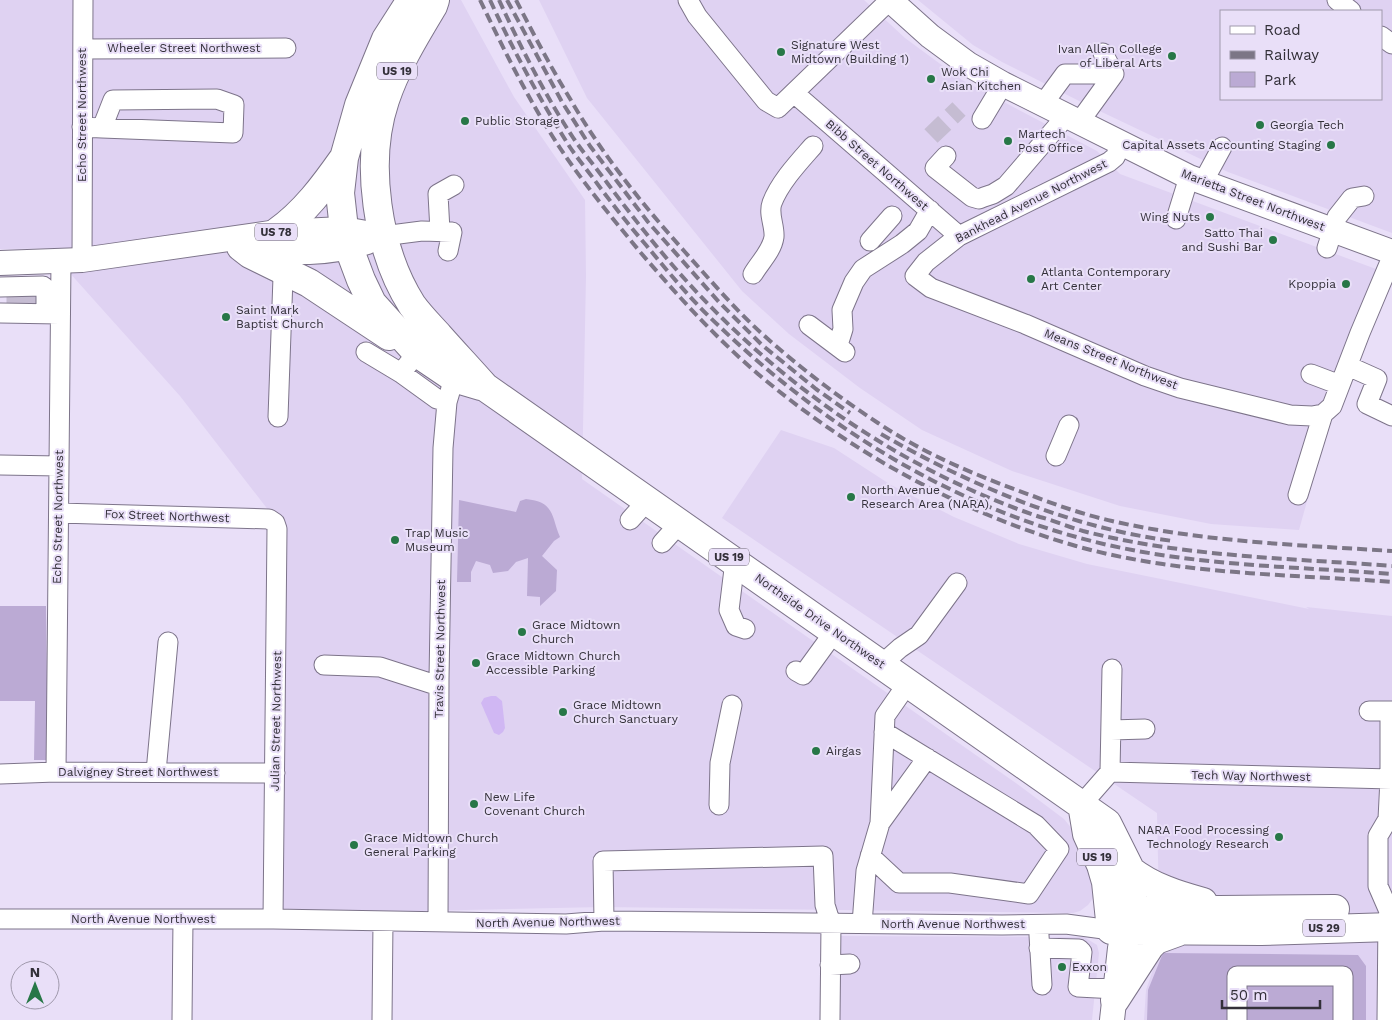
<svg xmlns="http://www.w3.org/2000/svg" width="1392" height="1020" viewBox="0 0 1392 1020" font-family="'Work Sans',sans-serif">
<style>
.built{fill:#dfd2f2;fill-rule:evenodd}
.green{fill:#bbaad4}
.water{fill:#d0b7f3}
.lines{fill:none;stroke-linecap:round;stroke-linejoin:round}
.minor-tunnel{stroke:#c5bcd2;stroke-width:19;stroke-dasharray:19 9;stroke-linecap:butt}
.minor-casing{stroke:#7d748a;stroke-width:21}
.major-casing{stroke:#7d748a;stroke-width:26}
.highway-casing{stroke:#7d748a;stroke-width:30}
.minor{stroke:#fff;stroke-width:19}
.major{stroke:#fff;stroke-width:24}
.highway{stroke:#fff;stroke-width:28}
.rail{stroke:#7c7686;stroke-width:4;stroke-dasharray:10 5;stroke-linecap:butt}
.poi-dot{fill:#277747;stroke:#e9dff8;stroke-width:2}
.labels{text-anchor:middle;stroke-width:4;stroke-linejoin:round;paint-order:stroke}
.shield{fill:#e9dff8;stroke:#6a6472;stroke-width:1}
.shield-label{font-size:11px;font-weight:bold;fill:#333039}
.poi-label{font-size:12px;fill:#333039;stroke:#e9dff8;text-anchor:start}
.street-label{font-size:12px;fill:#333039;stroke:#e9dff8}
</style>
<rect width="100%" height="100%" fill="#e9dff8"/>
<path class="built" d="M0,0H461L514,97L585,200L586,276L582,479L1020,786L1064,819L1076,834L1092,862L1094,897L1088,905L1080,911L1073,913L603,907L286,914L281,911L269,511L180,396L68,271V248L0,249Z
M539,0H864L905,38L962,80L1097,151L1120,174L1376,269L1322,407L1324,440L1299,530L1211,524L1120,506L1012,471L922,430L860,388L789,334L742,291L587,98Z
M918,0H1392V233L1228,172L1087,105L1002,62L973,45ZM1221,11H1381V99H1221Z
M781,430L834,448L891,485L954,517L1019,544L1087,564L1309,609L1306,607L1392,616V1020H1144L1146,990L1160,949L1157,813L722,518Z
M837,936L1084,937L1097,945L1099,953L1092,1020H837Z"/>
<path class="green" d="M526,499C555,502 551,516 560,537L554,541L542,556L557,570L556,591L540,606V597L527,596L528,558L516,562L508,571L493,573L490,565L476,561L471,572V582H457L459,500L516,512L520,501Z
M0,606H46L48,760H34L35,701H0Z
M1163,953L1358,955L1366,966V1020H1147L1148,990Z"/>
<path class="water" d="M491,696H496L502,701L505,728L503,732L499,735L494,733L481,703L484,698Z"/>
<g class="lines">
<path class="minor-tunnel" d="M931,136L959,109
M32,291V306
M16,306V291"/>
<g class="minor-casing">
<path id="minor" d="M688,0L697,16L766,101L778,108L890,0
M1337,0L1351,11
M1381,36L1392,44
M83,49L286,48
M1103,53L1114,74
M794,93L959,236
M1043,104L1065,74H1114
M982,119L1003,84
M1080,121L1114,74
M82,127L102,128L233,133L234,105L217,99L113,100L102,128
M1122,143L1115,157L1109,162L959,236L926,262L915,276L931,288L1025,324L1145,376L1180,388L1290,415L1312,416L1323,414L1332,406L1360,333L1392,257
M946,156L935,168L972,197L979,199L984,197L993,194L1006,186L1067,115
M1203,182L1222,147
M1176,219L1189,177
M440,231L438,194L454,185
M383,236L422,231L452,232L448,251
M870,241L892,216
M1327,248L1337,217L1352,198L1364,196
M82,260L83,0
M753,274C760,262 772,251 774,237C775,226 768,214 772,203C780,182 799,162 813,146
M0,287L43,286L46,289V314
M0,313L59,314
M809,325L845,352
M838,345L843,329L842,310L854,282L863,269L902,244L918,231L930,210
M366,352L401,373L417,353
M1348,366L1377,379L1367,404L1392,416
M401,373L437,399L447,402
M1311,374L1340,385
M278,417L283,277L285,270
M1056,456L1069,425
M0,465L59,466
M1298,495L1323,414
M59,513L269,519L275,523L277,529L273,919
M630,520L648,500
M662,543L680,523
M735,561L729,610L736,626L745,629
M882,664L900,648L919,635L957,583
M324,665L380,667L439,686
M796,671L803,675L835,631
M1369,711H1392
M1111,730L1145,729
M56,772L61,261
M156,772L168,642
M1110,772L1392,779
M0,774L56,772L275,773
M1082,804L1110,772L1112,669
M719,805L720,763L732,705
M880,823L927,758
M870,856L899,883H950L1029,894L1059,849L1036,825L884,732
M1388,909L1378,886V836L1388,819L1390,779V714
M0,919H273L566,924L604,921L1002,925L1066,924L1111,930
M604,921L603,861L823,856L825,905L831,924L830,1020
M438,922L439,679L443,448L447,402L454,378
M862,924L866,871L880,823L885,716L908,683
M1039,935L1042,985
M1039,948L1079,949L1082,952L1078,987L1116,989
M830,965L850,964
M182,1020L183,919
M382,1020L383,921
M1237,1020V976H1343V1020
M1387,1020L1388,916"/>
</g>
<g class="major-casing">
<path id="major" d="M890,0L930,36L968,64L1003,84L1189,177L1392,252
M243,247C290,252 320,257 367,242
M0,263L82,260L277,232L344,229L383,236
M1112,1020L1120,948L1133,931"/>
</g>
<g class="highway-casing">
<path id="highway" d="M411,0L386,39L359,105L344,158L340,193L344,229L349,248L361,280L372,303L417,353L454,378L481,386
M435,0L433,6C415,36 396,67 385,100C364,162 377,250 412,305C420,316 430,326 439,336C454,353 470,370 485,387L1107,823L1129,867L1132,883L1133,931
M277,232C304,213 324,186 343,159
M241,247L250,254L309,283L389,336
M1082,804L1087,834L1101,865L1106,882L1111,930L1261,931L1392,927
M1130,870C1152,887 1177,895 1203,902
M1115,911L1335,909
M1115,1000L1150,946L1156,940L1178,932"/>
</g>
<use href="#minor" class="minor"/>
<use href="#major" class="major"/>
<use href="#highway" class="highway"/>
<path class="rail" d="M480,0C504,50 529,101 560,148C584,184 613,219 641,253C678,296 715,337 758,374C850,452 959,512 1076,546C1179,575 1287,574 1392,582
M490,0C512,48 538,96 566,141C574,154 584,166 593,178C610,201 627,223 646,245C669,273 692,301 719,326C820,423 943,501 1080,538C1182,566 1288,566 1392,574
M499,0C520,46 546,97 574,139C585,155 597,169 608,184C643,231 680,277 722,318C811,406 921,477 1040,517C1055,521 1069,527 1083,531C1184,557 1289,558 1392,566
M507,0L562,102L590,146L648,222L719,302L762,345L816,389L850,413
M516,0C533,33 550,66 569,97C601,153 642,204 685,252C712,282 738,313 769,340C803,370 840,398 878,423C926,455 980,477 1033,496C1059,506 1085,515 1112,521C1204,542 1298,545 1392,551
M881,434C970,485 1070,528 1173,541"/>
</g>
<g class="poi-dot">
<circle cx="781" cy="52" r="5"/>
<circle cx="1172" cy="56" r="5"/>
<circle cx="931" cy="79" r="5"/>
<circle cx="465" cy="121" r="5"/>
<circle cx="1260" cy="125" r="5"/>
<circle cx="1008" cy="141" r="5"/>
<circle cx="1331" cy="145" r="5"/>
<circle cx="1210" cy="217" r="5"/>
<circle cx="1273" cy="240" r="5"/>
<circle cx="1031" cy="279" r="5"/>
<circle cx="1346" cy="284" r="5"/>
<circle cx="226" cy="317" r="5"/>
<circle cx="851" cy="497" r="5"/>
<circle cx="395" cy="540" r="5"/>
<circle cx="522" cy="632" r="5"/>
<circle cx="476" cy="663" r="5"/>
<circle cx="563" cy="712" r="5"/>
<circle cx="816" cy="751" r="5"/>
<circle cx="474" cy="804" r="5"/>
<circle cx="1279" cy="837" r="5"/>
<circle cx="354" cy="845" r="5"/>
<circle cx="1062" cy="967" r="5"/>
</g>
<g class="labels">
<g class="shield">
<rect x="377" y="62.5" width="40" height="17" rx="4"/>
<rect x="255" y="223.5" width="42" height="17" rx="4"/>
<rect x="709" y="548.5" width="40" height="17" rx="4"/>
<rect x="1077" y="848.5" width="40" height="17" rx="4"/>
<rect x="1303" y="919.5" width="42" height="17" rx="4"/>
</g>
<g class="shield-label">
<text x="397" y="75">US 19</text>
<text x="276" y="236">US 78</text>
<text x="729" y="561">US 19</text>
<text x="1097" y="861">US 19</text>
<text x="1324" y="932">US 29</text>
</g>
<g class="poi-label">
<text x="791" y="49">Signature West<tspan x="791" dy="14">Midtown (Building 1)</tspan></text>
<text x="1162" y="53" text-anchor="end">Ivan Allen College<tspan x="1162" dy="14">of Liberal Arts</tspan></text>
<text x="941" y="76">Wok Chi<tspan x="941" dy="14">Asian Kitchen</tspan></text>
<text x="475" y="125">Public Storage</text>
<text x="1270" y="129">Georgia Tech</text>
<text x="1018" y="138">Martech<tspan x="1018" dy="14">Post Office</tspan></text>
<text x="1321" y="149" text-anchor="end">Capital Assets Accounting Staging</text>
<text x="1200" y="221" text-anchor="end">Wing Nuts</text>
<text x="1263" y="237" text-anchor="end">Satto Thai<tspan x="1263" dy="14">and Sushi Bar</tspan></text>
<text x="1041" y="276">Atlanta Contemporary<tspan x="1041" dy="14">Art Center</tspan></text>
<text x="1336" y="288" text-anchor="end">Kpoppia</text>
<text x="236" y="314">Saint Mark<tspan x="236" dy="14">Baptist Church</tspan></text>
<text x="861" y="494">North Avenue<tspan x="861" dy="14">Research Area (NARA)</tspan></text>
<text x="405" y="537">Trap Music<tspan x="405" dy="14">Museum</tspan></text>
<text x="532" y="629">Grace Midtown<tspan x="532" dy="14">Church</tspan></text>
<text x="486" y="660">Grace Midtown Church<tspan x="486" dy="14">Accessible Parking</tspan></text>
<text x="573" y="709">Grace Midtown<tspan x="573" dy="14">Church Sanctuary</tspan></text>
<text x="826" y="755">Airgas</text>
<text x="484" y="801">New Life<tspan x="484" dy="14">Covenant Church</tspan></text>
<text x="1269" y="834" text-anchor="end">NARA Food Processing<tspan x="1269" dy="14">Technology Research</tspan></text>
<text x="364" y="842">Grace Midtown Church<tspan x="364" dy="14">General Parking</tspan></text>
<text x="1072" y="971">Exxon</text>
</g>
<g class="street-label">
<text x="184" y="52">Wheeler Street Northwest</text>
<text transform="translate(82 115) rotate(-90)" y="4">Echo Street Northwest</text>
<text transform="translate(877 165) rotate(41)" y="4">Bibb Street Northwest</text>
<text transform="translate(1253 200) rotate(21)" y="4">Marietta Street Northwest</text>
<text transform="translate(1031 201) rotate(-27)" y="4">Bankhead Avenue Northwest</text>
<text transform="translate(1111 359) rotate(22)" y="4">Means Street Northwest</text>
<text transform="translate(167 516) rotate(2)" y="4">Fox Street Northwest</text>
<text transform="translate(58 517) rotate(-89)" y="4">Echo Street Northwest</text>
<text transform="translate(820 621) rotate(35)" y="4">Northside Drive Northwest</text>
<text transform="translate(440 649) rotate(-89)" y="4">Travis Street Northwest</text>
<text transform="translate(276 721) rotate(-89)" y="4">Julian Street Northwest</text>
<text x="138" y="776">Dalvigney Street Northwest</text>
<text transform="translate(1251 776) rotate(1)" y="4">Tech Way Northwest</text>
<text x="143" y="923">North Avenue Northwest</text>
<text transform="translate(548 922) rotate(-1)" y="4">North Avenue Northwest</text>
<text x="953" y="928">North Avenue Northwest</text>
</g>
</g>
<rect x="1220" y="10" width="162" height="90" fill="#e9dff8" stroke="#a099ac"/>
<rect x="1230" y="26" width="25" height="8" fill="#ffffff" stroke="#a099ac"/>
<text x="1264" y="35" font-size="15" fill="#333039">Road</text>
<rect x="1230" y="51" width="25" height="8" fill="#7c7686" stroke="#a099ac"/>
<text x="1264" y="60" font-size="15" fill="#333039">Railway</text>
<rect x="1230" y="72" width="25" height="15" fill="#bbaad4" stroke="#a099ac"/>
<text x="1264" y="85" font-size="15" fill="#333039">Park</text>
<g transform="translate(35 985)"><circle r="24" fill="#e9dff8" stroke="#a099ac"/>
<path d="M0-4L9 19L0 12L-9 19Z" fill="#277747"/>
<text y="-8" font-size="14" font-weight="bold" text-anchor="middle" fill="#333039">N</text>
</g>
<path d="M1222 1000v8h98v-8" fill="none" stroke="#333039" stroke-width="2.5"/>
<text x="1230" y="1000" font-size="15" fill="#333039" stroke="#e9dff8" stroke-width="4" paint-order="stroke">50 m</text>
</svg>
